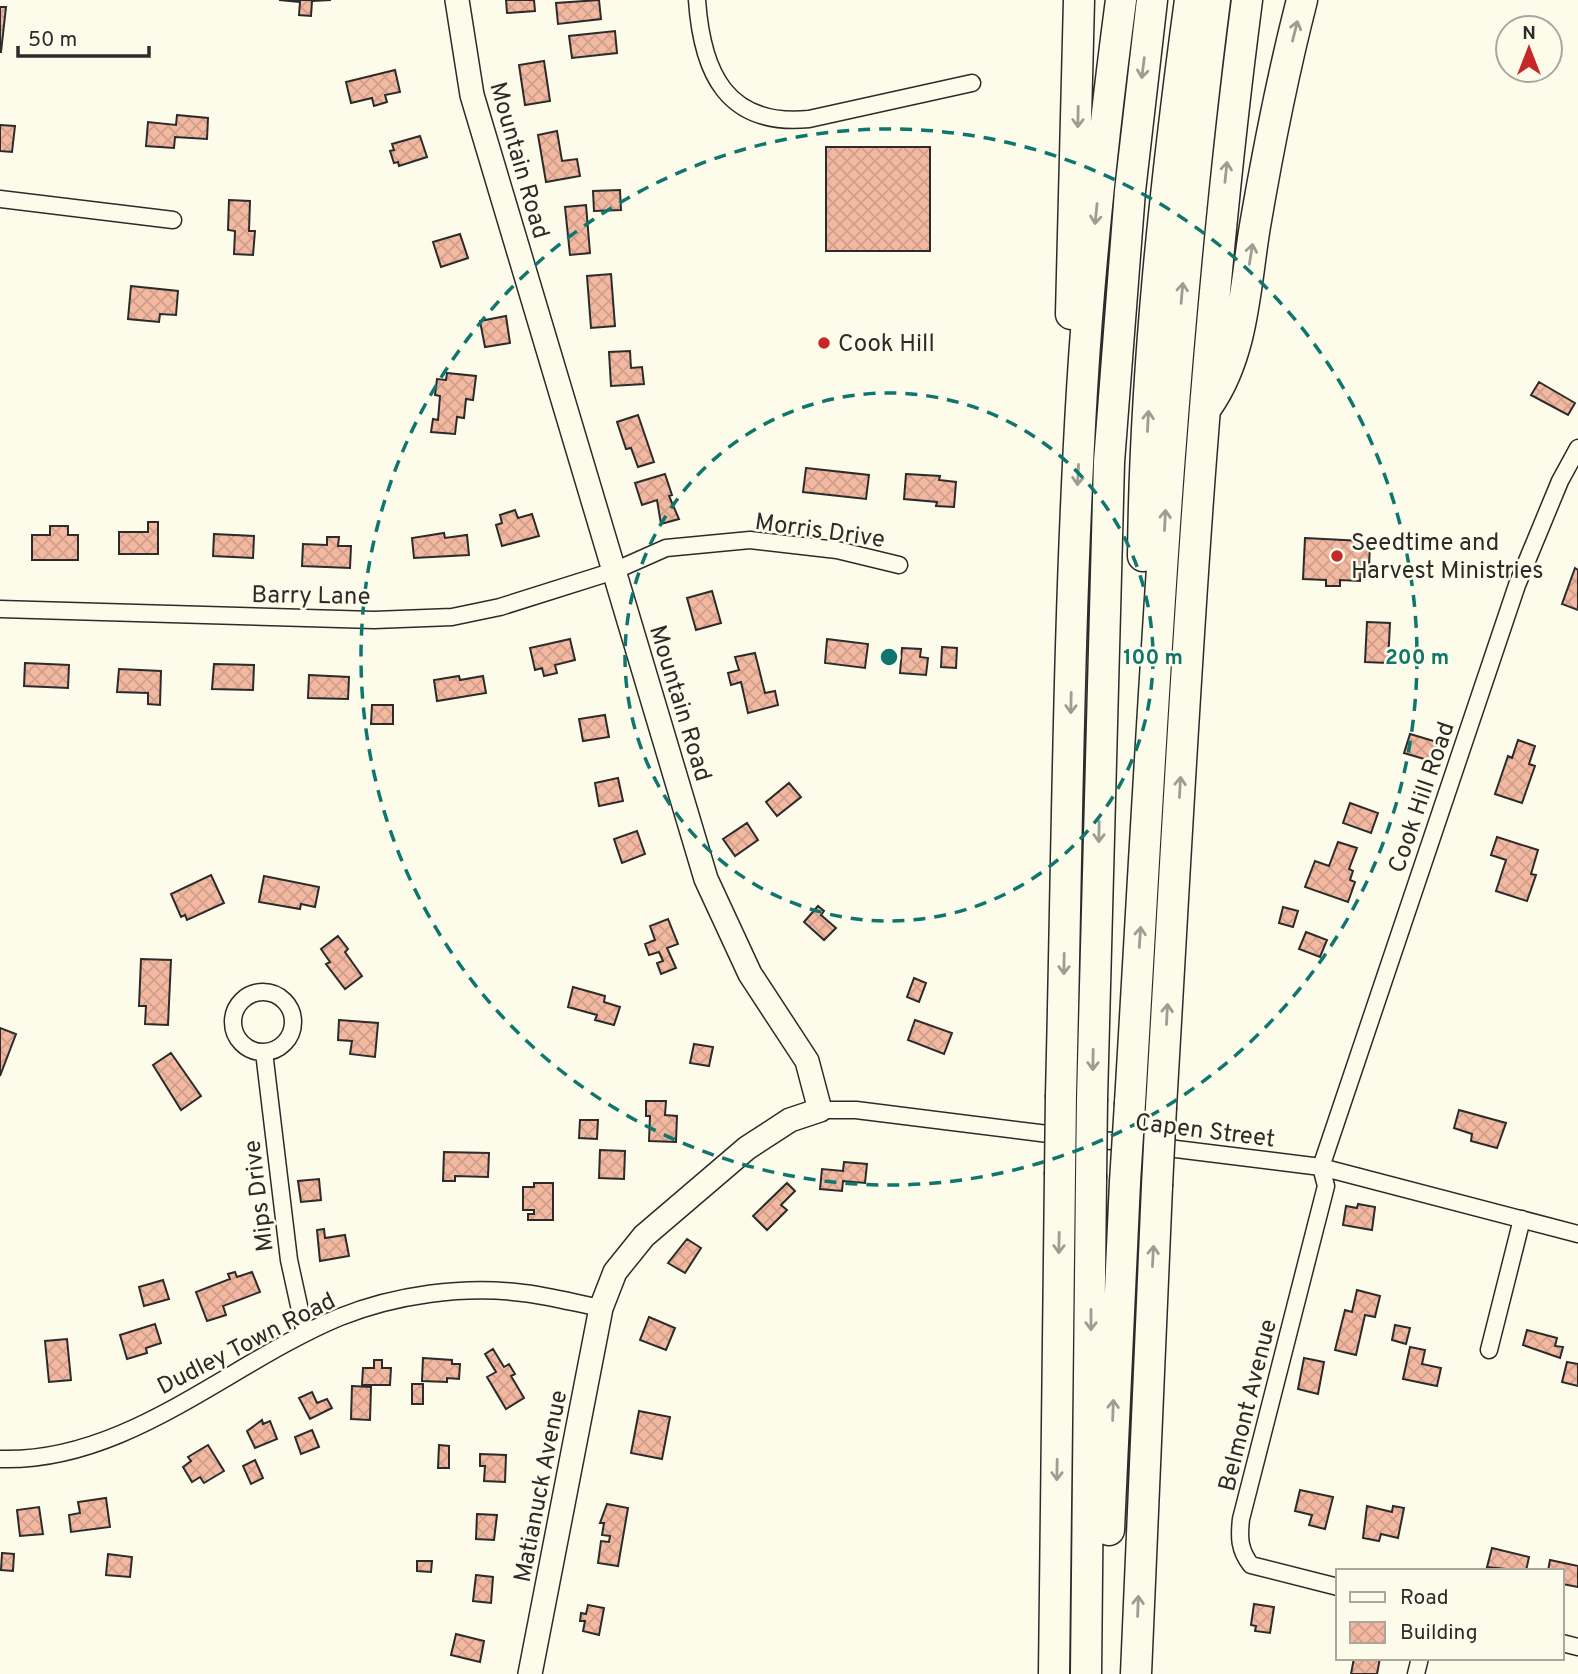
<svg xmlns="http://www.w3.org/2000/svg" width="1578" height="1674" viewBox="0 0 1578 1674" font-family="Overpass,sans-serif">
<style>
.building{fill:url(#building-cross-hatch);stroke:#2b2b2b;stroke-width:2}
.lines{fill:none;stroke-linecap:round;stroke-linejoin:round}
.street-casing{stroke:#2b2b2b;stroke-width:19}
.secondary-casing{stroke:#2b2b2b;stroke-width:26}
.highway-casing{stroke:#2b2b2b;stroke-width:33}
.street{stroke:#fdfbea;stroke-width:16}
.secondary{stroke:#fdfbea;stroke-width:23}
.highway{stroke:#fdfbea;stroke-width:30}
.highway-bridge-casing{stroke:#2b2b2b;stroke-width:33;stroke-linecap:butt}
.highway-bridge{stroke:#fdfbea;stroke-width:30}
.oneway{stroke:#9e9d94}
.ring{fill:none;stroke:#0f766e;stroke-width:3.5;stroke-dasharray:12 9}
.poi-dot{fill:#c62828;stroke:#fdfbea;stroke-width:2.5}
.labels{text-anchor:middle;stroke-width:5;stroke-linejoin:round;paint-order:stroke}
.street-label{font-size:24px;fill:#2b2b2b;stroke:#fdfbea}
.poi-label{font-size:24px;fill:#2b2b2b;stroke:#fdfbea;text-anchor:start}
.centre{fill:#0f766e;stroke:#fdfbea;stroke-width:3.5}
.ring-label{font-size:21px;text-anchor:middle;font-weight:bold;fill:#0f766e;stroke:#fdfbea;stroke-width:5;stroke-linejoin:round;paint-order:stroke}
</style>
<defs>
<pattern id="building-cross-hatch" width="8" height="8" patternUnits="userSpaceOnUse" patternTransform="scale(1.75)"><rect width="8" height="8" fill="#f2b8a0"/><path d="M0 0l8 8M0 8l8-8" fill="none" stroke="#d09e8a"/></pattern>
</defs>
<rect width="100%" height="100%" fill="#fdfbea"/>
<path class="building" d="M279,0H331L312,1L311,16L299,15L300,2Z
M506,0H534L535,11L507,13Z
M599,0L601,19L558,24L556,3Z
M0,7H6L1,52H0Z
M615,31L617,53L572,58L569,36Z
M544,61L550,101L525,105L519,65Z
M395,70L400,92L385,95L387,102L374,106L372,98L351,103L346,82Z
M177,115L208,118L207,139L175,137L174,148L146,146L148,122L176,125Z
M0,125L15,126L12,152L0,151Z
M557,131L562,161L577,159L580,176L546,182L538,135Z
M420,136L427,157L399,166L398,162L394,163L390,151L394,150L392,144Z
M826,147H930V251H826Z
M620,190L621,210L594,211L593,191Z
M229,200L250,201L249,231H255L253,255L234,254L235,231L228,230Z
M586,205L590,253L570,255L565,207Z
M460,234L468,258L441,267L433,242Z
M611,274L615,326L591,328L587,276Z
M131,286L178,291L176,315L160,314L159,322L128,319Z
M506,316L510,343L485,347L480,321Z
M630,351L631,368L642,367L644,384L611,386L609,352Z
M447,373L476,376L473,400L466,399L464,418L457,417L455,434L431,432L433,419L438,420L440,396L435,395L437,379L446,380Z
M1539,382L1575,403L1568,415L1531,395Z
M638,415L654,462L638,467L631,448L626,449L617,422Z
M806,468L869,475L866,499L803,492Z
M665,474L672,495L669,496L679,519L661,524L657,500L642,505L635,483Z
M906,474L940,476L939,480L956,482L954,507L936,506L937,502L904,499Z
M515,510L518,518L532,514L539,536L502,546L496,525L502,523L500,515Z
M148,522H158V554H119V532H148Z
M50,526H68V535H78V560H32V535H50Z
M444,533L445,538L467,535L469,555L414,558L412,538Z
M214,534L254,536L253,558L213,556Z
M327,537H339L338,546H351L350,568L302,566L303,544L327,545Z
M1305,538L1362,541V544L1370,545L1369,566H1361L1360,581L1340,580V586H1326V580L1303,579Z
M1575,568L1578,570V610L1562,604Z
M712,591L721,623L696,630L687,598Z
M1367,622L1390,623L1388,663L1365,662Z
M570,639L575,660L555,665L557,673L544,676L542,668L535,670L530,648Z
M827,639L868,644L865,668L825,663Z
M942,647L957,648L956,668L941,667Z
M902,648L921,649L920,657L928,658L926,675L900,673Z
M755,653L765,693L775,691L778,705L748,713L741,682L731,685L728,673L739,670L735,657Z
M25,663L69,665L68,688L24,686Z
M214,664L254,665L253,690L212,689Z
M119,669L161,671L160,705L148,704V693L117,692Z
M309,675L349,677L348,699L308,698Z
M459,676L460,680L483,676L486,693L437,701L434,680Z
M372,705H393V724H371Z
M605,715L609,737L583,741L579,719Z
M1410,734L1437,742L1431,761L1404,753Z
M1518,740L1535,746L1529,764L1535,766L1522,803L1495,794L1508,756L1512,758Z
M618,778L623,801L599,806L595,783Z
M789,783L801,797L777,816L766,802Z
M1350,803L1378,813L1371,833L1343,823Z
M747,823L758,840L735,856L723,839Z
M637,831L645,854L622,863L614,839Z
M1497,837L1538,850L1531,874L1536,875L1527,901L1496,891L1506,860L1491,855Z
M1338,842L1357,848L1349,869L1353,871L1350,880L1355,882L1348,902L1305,887L1315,861L1329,866Z
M211,875L224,903L187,920L185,915L181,917L171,894Z
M264,876L319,887L315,907L301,904L300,909L259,902Z
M818,906L824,911L821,915L836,928L824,940L804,922Z
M1283,907L1298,911L1293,927L1279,923Z
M668,919L678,944L667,948L676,968L661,974L657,963L663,961L659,952L649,955L645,944L655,940L650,926Z
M1306,932L1327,940L1320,957L1299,949Z
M338,936L348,949L345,952L362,976L345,989L326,964L330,962L321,949Z
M141,959L171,960L168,1025L145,1024L146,1006H139Z
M914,978L926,983L919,1002L907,997Z
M573,987L605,996L604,1002L620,1007L614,1025L595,1020L597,1015L568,1007Z
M339,1020L378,1023L375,1057L350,1054L352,1041L338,1040Z
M915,1020L952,1033L944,1054L908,1040Z
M0,1028L16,1034L0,1076Z
M694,1044L713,1047L709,1066L690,1063Z
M171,1053L201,1096L181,1110L153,1065Z
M646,1101H666L665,1115L677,1116L676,1142L649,1141L650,1116H646Z
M1459,1110L1506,1123L1497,1148L1471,1141L1472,1134L1454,1128Z
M580,1120H598L597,1139L579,1138Z
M600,1150L625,1151L624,1179L599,1178Z
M444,1152L489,1153L488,1177L455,1176V1181H443Z
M844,1162L867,1164L865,1183L843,1181L842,1191L820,1189L822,1169L843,1171Z
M319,1179L321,1200L301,1202L298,1181Z
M534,1183H553V1220H528V1214H534V1210H523V1187H534Z
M787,1183L795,1191L781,1205L787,1210L767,1230L753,1216Z
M1358,1204L1375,1207L1372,1230L1343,1225L1346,1206L1357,1208Z
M324,1229L325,1238L345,1235L349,1256L320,1261L317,1230Z
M687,1239L701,1248L685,1273L668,1263Z
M235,1272L237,1277L252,1272L260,1292L223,1306L226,1315L207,1321L196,1292L230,1279L228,1274Z
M163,1280L169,1299L144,1306L139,1287Z
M1357,1290L1380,1296L1375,1317L1365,1315L1356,1355L1335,1350L1345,1310L1352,1312Z
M649,1317L675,1328L666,1350L640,1340Z
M155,1324L161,1343L146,1348L147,1353L127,1359L120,1335Z
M1395,1325L1410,1328L1406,1344L1392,1340Z
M1527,1330L1557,1338L1555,1346L1563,1347L1560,1358L1523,1345Z
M67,1339L71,1380L49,1382L45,1341Z
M1410,1347L1425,1350L1422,1364L1441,1368L1437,1386L1403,1379Z
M493,1349L504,1367L509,1364L515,1374L511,1376L524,1398L506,1409L487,1377L496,1372L485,1354Z
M423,1358L452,1360V1364H460L459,1379L447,1378V1382L422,1381Z
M1304,1358L1324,1362L1318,1394L1298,1389Z
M374,1360H382V1368H391L390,1385H362L363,1368H374Z
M1567,1362L1578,1364V1386L1562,1382Z
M412,1384H423V1404H412Z
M352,1386L371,1387L370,1420L351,1419Z
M312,1392L317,1403L327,1399L332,1408L310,1419L299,1398Z
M639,1411L670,1417L662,1459L631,1453Z
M262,1420L263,1424L270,1421L277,1439L255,1448L247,1431Z
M312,1430L319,1447L301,1454L295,1437Z
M208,1445L224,1471L204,1483L200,1477L192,1482L183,1467L191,1461L188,1457Z
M439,1445L449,1446V1468H438Z
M480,1454L506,1455L505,1482L484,1481L485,1466H480Z
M255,1460L263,1478L251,1484L243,1466Z
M1300,1490L1333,1497L1325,1529L1309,1525L1312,1515L1295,1511Z
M106,1498L110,1527L71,1532L69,1515L80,1513L78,1502Z
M607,1504L628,1508L618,1566L598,1563L601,1541L609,1542L610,1536L602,1535L604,1523H600Z
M1367,1506L1392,1512L1393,1506L1404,1508L1398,1538L1381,1534L1379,1541L1363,1538Z
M39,1507L43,1534L20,1536L17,1510Z
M477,1514L497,1515L494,1540L476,1539Z
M1492,1548L1529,1557L1526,1571L1487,1567Z
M2,1553L14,1554L13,1571L1,1570Z
M108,1554L132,1557L130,1577L106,1575Z
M1550,1560L1578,1566V1587L1562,1584V1571H1548Z
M417,1561H432L431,1572L417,1571Z
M476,1575L493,1577L491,1603L473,1601Z
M1254,1604L1274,1607L1270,1633L1255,1631L1256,1626L1251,1625Z
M588,1605L604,1608L599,1635L583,1631L585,1621H580L581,1613L586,1614Z
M456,1634L484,1641L480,1662L451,1655Z
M1354,1658H1380L1377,1674H1351Z"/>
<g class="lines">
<g class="street-casing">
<path id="street" d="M697,0C702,72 726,127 809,119L972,83
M0,199L173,220
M0,609L374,620L452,617L500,607L614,571L666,548L750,540L837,550L899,565
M233 1022a30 30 0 1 1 60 0a30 30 0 1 1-60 0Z
M264,1052L289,1260L305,1333
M820,1110H856L1064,1136
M1087,1138L1321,1167L1578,1234
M1489,1350L1522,1219
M0,1459C127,1463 229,1363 340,1317C395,1295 464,1285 523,1293C549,1296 575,1303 601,1308
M1338,1587L1251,1565C1239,1550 1239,1537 1241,1519L1326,1186L1321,1167L1517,585L1560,481L1578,448
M1562,1643L1578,1647
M1416,1674L1420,1658"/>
</g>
<g class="secondary-casing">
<path id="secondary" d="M457,0L472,95L706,879L750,974L807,1061L820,1110L790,1120L747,1148L644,1236L615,1272L601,1308L530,1674"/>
</g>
<g class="highway-casing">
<path id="highway" d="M1071,314L1079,0
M1208,405C1244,353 1245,286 1255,226C1268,150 1283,74 1302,0
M1143,556C1145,369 1165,185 1190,0
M1061,1095C1067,860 1068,624 1082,390C1090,259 1104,129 1121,0
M1092,1099L1109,462L1130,191L1152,0
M1130,1103C1152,735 1168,366 1215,0
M1161,1107C1183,737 1199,367 1247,0
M1109,1530L1125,1182
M1054,1674L1060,1175
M1086,1674L1091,1178
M1136,1674L1157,1186"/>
</g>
<use href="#street" class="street"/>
<use href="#secondary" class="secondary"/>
<use href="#highway" class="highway"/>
<g class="highway-bridge-casing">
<path id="highway-bridge" d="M1060,1175L1061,1095
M1091,1178L1092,1099
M1125,1182L1130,1103
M1157,1186L1161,1107"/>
</g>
<use href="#highway-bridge" class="highway-bridge"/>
</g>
<defs><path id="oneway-shaft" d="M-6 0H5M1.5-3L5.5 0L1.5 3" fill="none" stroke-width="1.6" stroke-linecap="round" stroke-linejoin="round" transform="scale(1.75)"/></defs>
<g class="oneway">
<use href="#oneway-shaft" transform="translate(1295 31) rotate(-76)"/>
<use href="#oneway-shaft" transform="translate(1143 68) rotate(97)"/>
<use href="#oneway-shaft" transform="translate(1078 117) rotate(91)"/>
<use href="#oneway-shaft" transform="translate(1226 172) rotate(-84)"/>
<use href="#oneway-shaft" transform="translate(1096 214) rotate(96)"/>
<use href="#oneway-shaft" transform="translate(1251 254) rotate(-81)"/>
<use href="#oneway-shaft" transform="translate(1182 293) rotate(-85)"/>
<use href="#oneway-shaft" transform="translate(1148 421) rotate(-87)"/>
<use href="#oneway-shaft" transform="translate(1078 475) rotate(93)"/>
<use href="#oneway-shaft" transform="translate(1165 520) rotate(-87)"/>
<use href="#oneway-shaft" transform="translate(1071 703) rotate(91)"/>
<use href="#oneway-shaft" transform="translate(1180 787) rotate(-87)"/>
<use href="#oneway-shaft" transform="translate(1099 832) rotate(91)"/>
<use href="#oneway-shaft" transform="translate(1140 937) rotate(-86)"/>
<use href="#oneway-shaft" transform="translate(1064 964) rotate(91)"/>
<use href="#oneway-shaft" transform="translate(1167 1014) rotate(-87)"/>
<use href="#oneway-shaft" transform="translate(1093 1060) rotate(91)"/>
<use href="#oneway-shaft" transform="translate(1059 1243) rotate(91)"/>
<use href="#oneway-shaft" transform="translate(1153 1256) rotate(-87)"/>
<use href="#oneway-shaft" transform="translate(1091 1320) rotate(90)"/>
<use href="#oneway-shaft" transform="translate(1113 1410) rotate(-88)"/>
<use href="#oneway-shaft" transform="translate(1057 1470) rotate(91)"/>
<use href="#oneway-shaft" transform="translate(1138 1606) rotate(-88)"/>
</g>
<g class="ring">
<circle cx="889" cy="657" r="264"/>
<circle cx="889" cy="657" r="528"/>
</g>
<g class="poi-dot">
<circle cx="824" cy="343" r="7"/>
<circle cx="1337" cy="556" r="7"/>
</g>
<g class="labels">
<g class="street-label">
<text transform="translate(520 160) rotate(74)" y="8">Mountain Road</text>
<text transform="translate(820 530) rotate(8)" y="8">Morris Drive</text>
<text transform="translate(311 595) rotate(1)" y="8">Barry Lane</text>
<text transform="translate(681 703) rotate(73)" y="8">Mountain Road</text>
<text transform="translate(1421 797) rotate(-71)" y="8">Cook Hill Road</text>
<text transform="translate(1205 1130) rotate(7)" y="8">Capen Street</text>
<text transform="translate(258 1196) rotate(-97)" y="8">Mips Drive</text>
<text transform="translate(246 1343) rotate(-27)" y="8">Dudley Town Road</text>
<text transform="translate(1247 1405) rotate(-76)" y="8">Belmont Avenue</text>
<text transform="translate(540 1486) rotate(-79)" y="8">Matianuck Avenue</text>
</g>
<g class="poi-label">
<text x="838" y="351">Cook Hill</text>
<text x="1351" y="550">Seedtime and<tspan x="1351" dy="28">Harvest Ministries</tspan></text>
</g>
</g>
<circle cx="889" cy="657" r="10" class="centre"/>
<g class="ring-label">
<text x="1153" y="664">100 m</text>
<text x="1417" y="664">200 m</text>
</g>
<rect x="1336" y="1569" width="228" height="91" fill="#fdfbea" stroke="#a9a89e" stroke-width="2"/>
<rect x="1350" y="1592" width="35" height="10" fill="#fdfbea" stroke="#a9a89e" stroke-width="2"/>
<text x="1400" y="1604" font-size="21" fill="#2b2b2b">Road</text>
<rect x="1350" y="1622" width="35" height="21" fill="url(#building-cross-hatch)" stroke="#a9a89e" stroke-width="2"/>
<text x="1400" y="1639" font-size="21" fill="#2b2b2b">Building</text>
<g transform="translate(1529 49)"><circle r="33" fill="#fdfbea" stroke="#a9a89e" stroke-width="2"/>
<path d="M0-5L12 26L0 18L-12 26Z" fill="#c62828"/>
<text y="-10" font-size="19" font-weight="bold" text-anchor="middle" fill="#2b2b2b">N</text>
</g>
<path d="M18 46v10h131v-10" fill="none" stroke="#2b2b2b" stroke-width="3.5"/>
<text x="28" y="46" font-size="21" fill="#2b2b2b" stroke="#fdfbea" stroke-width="5" paint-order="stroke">50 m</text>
</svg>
